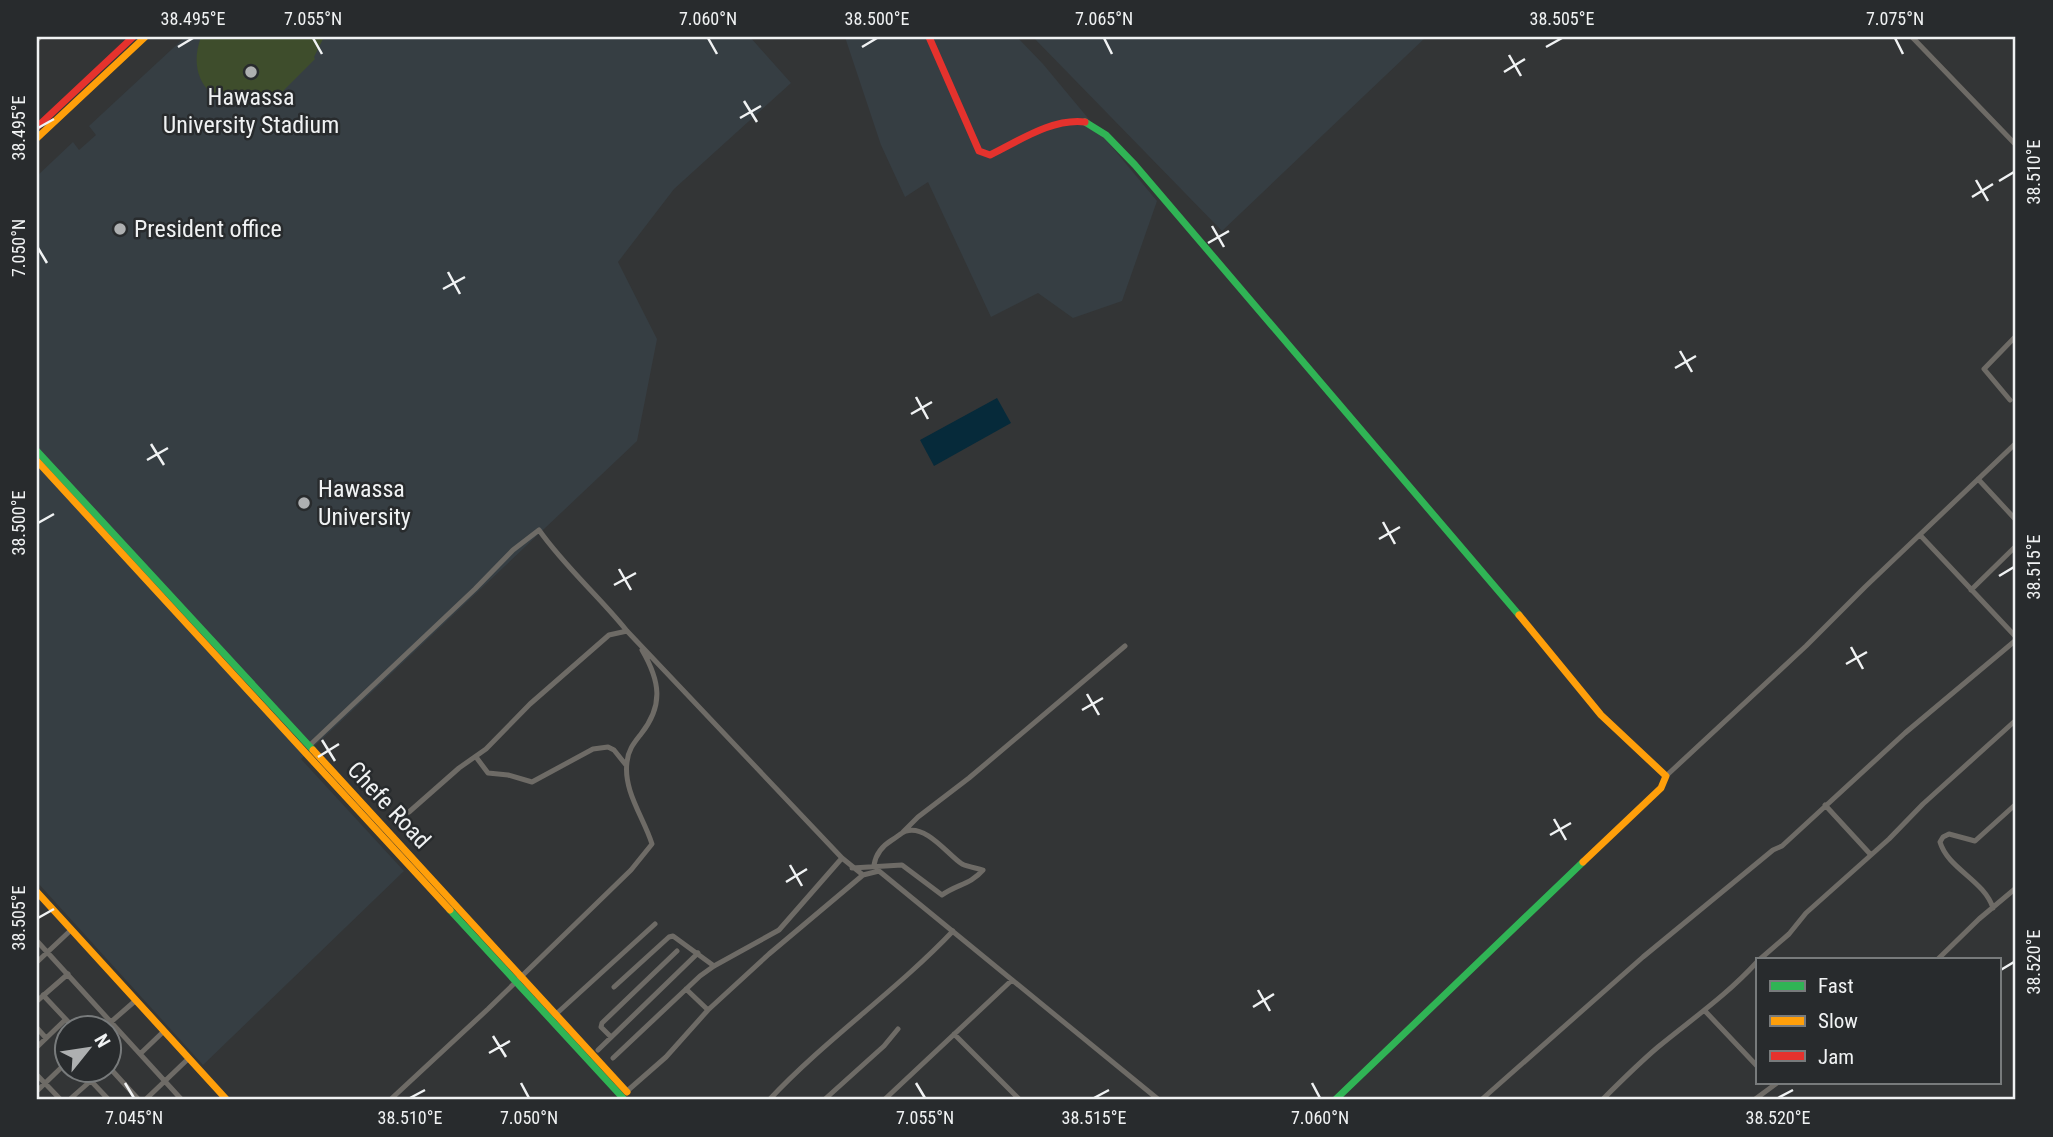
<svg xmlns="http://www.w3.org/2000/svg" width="2053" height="1137" viewBox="0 0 2053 1137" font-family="'Roboto Condensed',sans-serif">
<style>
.built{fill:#363e43}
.green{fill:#3e4d2c}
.water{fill:#062a3a}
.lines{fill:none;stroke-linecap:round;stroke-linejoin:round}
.street{stroke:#6e6b66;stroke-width:5}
.fast{stroke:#30b455;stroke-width:7}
.slow{stroke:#ff9f0a;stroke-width:7}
.jam{stroke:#e5322d;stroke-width:7}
.ticks{fill:none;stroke:#f0f2f3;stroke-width:2.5}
.poi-dot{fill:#aeb0b1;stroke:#282b2d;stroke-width:2.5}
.labels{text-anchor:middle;stroke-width:5;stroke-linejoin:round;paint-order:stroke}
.poi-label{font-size:24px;fill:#f0f2f3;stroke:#282b2d;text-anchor:start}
.street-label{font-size:24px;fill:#f0f2f3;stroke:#282b2d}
.neatline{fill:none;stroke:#f0f2f3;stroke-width:2.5}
.ticks-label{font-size:18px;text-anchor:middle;fill:#f0f2f3}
</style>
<rect width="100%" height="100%" fill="#333536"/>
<path class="built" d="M185,37H750L791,83L674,189L618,262L657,339L637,441L301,759L404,871L203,1065L37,882V176L73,142L79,150L87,143L96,135L89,126Z
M845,37H1017L1043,64L1157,201L1122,301L1073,318L1038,293L991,317L928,182L905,197L881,145Z
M1033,37H1426L1222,231Z"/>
<path class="green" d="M201,37H324L314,57L315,59L280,94L279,93C233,124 181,90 201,37Z"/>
<path class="water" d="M997,398L1011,423L934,466L920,440Z"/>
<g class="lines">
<path class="street" d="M1912,37L2016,145
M37,40L40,37
M2010,400L1984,369L2016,336
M1978,479L2016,520
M1920,535L2016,637
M1971,590L2016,546
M309,746L475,589L513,550L539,530C565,567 599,596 627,631L842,858L863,875
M476,757L488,773L508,775L532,782L593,749L608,747L614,750L626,765
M1666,776L1806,646L1865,587L2016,443
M1825,805L1871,855
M409,812L459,768L486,749L530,704L609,635L627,631
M903,832L918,817L969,778L1125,646
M852,868L902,865L942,895C957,884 970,885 983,870C977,868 968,867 962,864C947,854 927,825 906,831C901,833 897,837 892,840C882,846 876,853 874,865
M1993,908C1984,880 1948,869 1940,842L1943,837L1949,834L1975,841L2016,804
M37,941L182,1100
M1759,960L1789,934L1806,913L1889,839L1923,804L2016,720
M1937,960L1979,919L2016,888
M37,962L71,930
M614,987L669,937L673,936L714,966
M686,989L708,1010
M43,995L74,1028
M37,1001L68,974
M1705,1011L1757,1066
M555,1015L655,924
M37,1028L46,1038
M104,1028L135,1001
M954,1034L1020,1100
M611,1037L601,1027L602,1023L677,951
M37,1047L65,1020
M598,1050L698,953
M140,1054L163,1032
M613,1058L700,976L714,966L779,930L842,858
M108,1066L139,1100
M37,1075L61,1100
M91,1081L109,1100
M37,1091L66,1063
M626,1092L666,1057L708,1010L769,954L863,875L879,871L1159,1100
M69,1100L103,1070
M145,1100L188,1059
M390,1100L488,1009L631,870L652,844C644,818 623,791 627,762C628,750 634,743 641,734C664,705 660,681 642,650
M769,1100C826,1039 896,991 953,931
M824,1100L884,1046L898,1029
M884,1100L1012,980
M1481,1100L1643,957L1773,850L1782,846L1905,733L2016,640
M1602,1100C1620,1082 1638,1064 1658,1047C1692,1019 1727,995 1757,962
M1754,1100L1777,1083"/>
<path class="fast" d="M1085,122L1106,135L1135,165L1519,615
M37,451L313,750
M450,910L623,1098
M1335,1100L1583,862"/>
<path class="slow" d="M37,138L145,37
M37,461L450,910
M1519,615L1601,715L1666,776L1661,788L1583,862
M313,750L627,1092
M37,892L227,1100"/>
<path class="jam" d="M929,37L979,151L990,155C1019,141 1052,118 1085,122
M37,127L133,37"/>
</g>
<path class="ticks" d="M313,38L322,54M708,38L717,54M1104,38L1112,54M1895,38L1903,54M178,47L193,38M862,47L877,38M1546,47L1562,38M1509,55L1521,76M1504,72L1525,59M744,101L757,122M740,118L761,106M38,128L54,119M1976,180L1988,201M1999,181L2014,172M1972,197L1993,184M1212,226L1224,247M1208,243L1229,231M38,248L47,263M448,272L460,294M443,289L465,277M1680,351L1692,372M1675,368L1696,356M916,397L928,419M911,414L932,402M151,444L164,465M147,460L168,448M1383,522L1395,544M38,523L54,514M1379,539L1400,527M619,569L631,590M1999,576L2014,567M614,585L636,573M1851,647L1863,669M1846,664L1867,652M1087,694L1099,715M1082,710L1103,698M322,740L335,761M318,757L339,744M1554,819L1566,840M1550,835L1571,823M790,865L802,886M786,882L807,869M38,918L54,909M1999,971L2014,962M1258,990L1270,1011M1253,1007L1274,994M493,1036L506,1057M489,1053L510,1041M125,1083L134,1098M521,1083L529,1098M916,1083L925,1098M1312,1083L1320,1098M410,1098L425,1090M1094,1098L1109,1090M1778,1098L1793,1090"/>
<g class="poi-dot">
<circle cx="251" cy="72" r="7"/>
<circle cx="120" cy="229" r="7"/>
<circle cx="304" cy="503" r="7"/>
</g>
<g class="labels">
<g class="poi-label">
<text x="251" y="105" text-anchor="middle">Hawassa<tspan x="251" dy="28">University Stadium</tspan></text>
<text x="134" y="237">President office</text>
<text x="318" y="497">Hawassa<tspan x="318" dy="28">University</tspan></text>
</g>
<g class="street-label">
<text transform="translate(389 805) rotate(47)" y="8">Chefe Road</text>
</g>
</g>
<rect width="2053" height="1137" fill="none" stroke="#282b2d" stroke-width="77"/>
<rect x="1756" y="958" width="245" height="126" fill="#282b2d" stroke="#787b7c" stroke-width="2"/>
<rect x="1770" y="981" width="35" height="10" fill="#30b455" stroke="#787b7c" stroke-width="2"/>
<text x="1818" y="993" font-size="21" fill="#f0f2f3">Fast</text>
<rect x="1770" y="1016" width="35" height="10" fill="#ff9f0a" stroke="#787b7c" stroke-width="2"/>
<text x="1818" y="1028" font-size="21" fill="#f0f2f3">Slow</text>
<rect x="1770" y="1051" width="35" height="10" fill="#e5322d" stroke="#787b7c" stroke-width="2"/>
<text x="1818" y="1064" font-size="21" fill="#f0f2f3">Jam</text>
<g transform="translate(88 1049) rotate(60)"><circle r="33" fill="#282b2d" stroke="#787b7c" stroke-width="2"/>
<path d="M0-5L12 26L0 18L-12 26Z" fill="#aeb0b1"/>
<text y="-10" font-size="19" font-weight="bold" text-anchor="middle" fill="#f0f2f3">N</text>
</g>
<rect x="38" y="38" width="1976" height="1060" class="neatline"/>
<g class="ticks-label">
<text x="193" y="25">38.495°E</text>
<text x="313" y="25">7.055°N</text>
<text x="708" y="25">7.060°N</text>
<text x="877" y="25">38.500°E</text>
<text x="1104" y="25">7.065°N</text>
<text x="1562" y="25">38.505°E</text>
<text x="1895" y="25">7.075°N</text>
<text transform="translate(19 128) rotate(-90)" y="6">38.495°E</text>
<text transform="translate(2034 172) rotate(-90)" y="6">38.510°E</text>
<text transform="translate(19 248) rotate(-90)" y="6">7.050°N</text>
<text transform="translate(19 523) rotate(-90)" y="6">38.500°E</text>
<text transform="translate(2034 567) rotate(-90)" y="6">38.515°E</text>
<text transform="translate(19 918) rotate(-90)" y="6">38.505°E</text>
<text transform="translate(2034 962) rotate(-90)" y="6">38.520°E</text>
<text x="134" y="1124">7.045°N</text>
<text x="410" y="1124">38.510°E</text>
<text x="529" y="1124">7.050°N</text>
<text x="925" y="1124">7.055°N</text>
<text x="1094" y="1124">38.515°E</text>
<text x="1320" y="1124">7.060°N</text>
<text x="1778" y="1124">38.520°E</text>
</g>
</svg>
